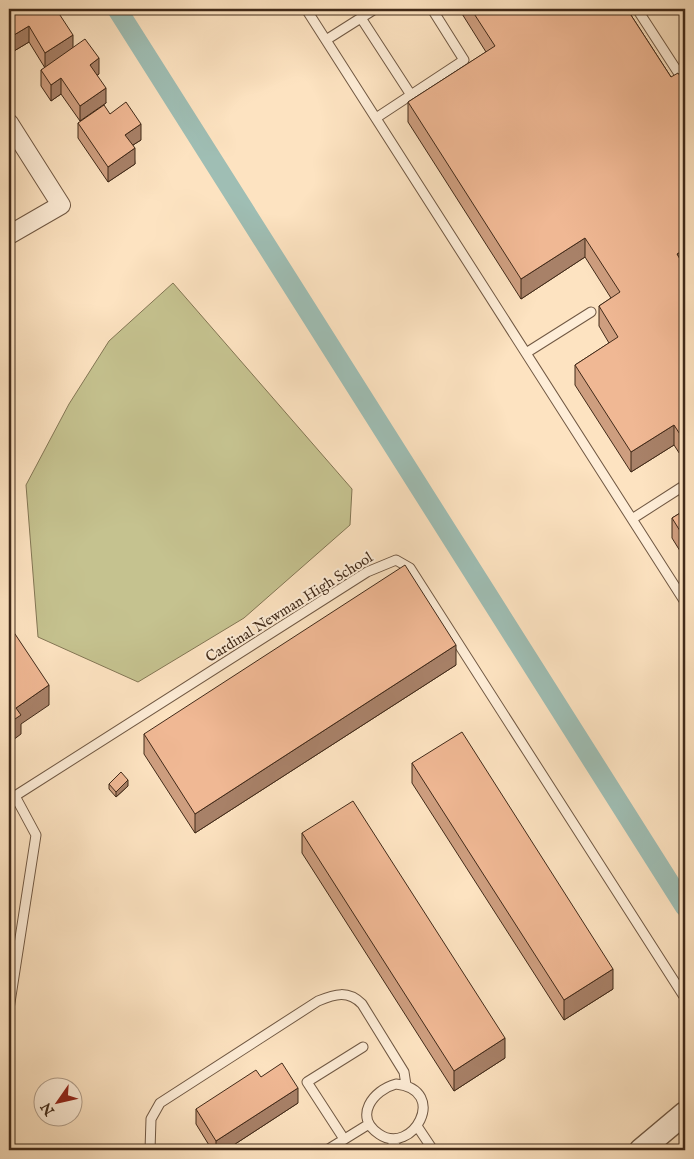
<svg xmlns="http://www.w3.org/2000/svg" width="694" height="1159" viewBox="0 0 694 1159" font-family="'IM FELL English',serif">
<style>
.green{fill:#c5c28f;stroke:#837654}
.lines{fill:none;stroke-linecap:round;stroke-linejoin:round}
.canal{stroke:#9fbeb4;stroke-width:20}
.service-casing{stroke:#705843;stroke-width:11}
.minor-casing{stroke:#705843;stroke-width:20}
.tertiary-casing{stroke:#705843;stroke-width:25}
.service{stroke:#feedd7;stroke-width:9}
.minor{stroke:#feedd7;stroke-width:18}
.tertiary{stroke:#feedd7;stroke-width:22}
.wall{fill:#ce9e7f;stroke:#412a19}
.shaded-wall{fill:#a88168;stroke:#412a19}
.building{fill:#f0b894;stroke:#412a19}
.labels{text-anchor:middle;stroke-width:4;stroke-linejoin:round;paint-order:stroke}
.street-label{font-size:15px;fill:#412a19;stroke:#feedd7}
</style>
<rect width="100%" height="100%" fill="#fde3c1"/>
<filter id="stains"><feTurbulence type="fractalNoise" baseFrequency=".004" numOctaves="4"/><feColorMatrix values="0 0 0 0 .2 0 0 0 0 .09 0 0 0 0 .02 0 0 0 .5 -.17"/></filter>
<radialGradient id="worn" r=".72"><stop offset=".6" stop-color="#630" stop-opacity="0"/><stop offset="1" stop-color="#630" stop-opacity=".3"/></radialGradient>
<path class="green" d="M173,283L352,489L350,525L244,618L138,682L38,637L26,485L69,404L109,341Z"/>
<g class="lines">
<path class="canal" d="M117,9L685,907"/>
<g class="service-casing">
<path id="service" d="M306,9L685,602
M637,9L685,83
M361,18L411,95
M326,40L375,9
M376,118L464,60L432,9
M526,353L591,312
M632,519L685,485
M9,1009L36,835L15,796L367,572L396,560L410,568L685,998
M396,1084C450,1090 412,1157 379,1134C353,1117 373,1090 396,1084Z
M417,1126L433,1150
M344,1139L307,1082L363,1047
M391,1139L398,1150
M150,1150L151,1119L160,1103L318,1001C335,994 348,990 362,1004L404,1072L406,1085
M327,1150L369,1124"/>
</g>
<g class="minor-casing">
<path id="minor" d="M9,123L61,205L9,235"/>
</g>
<g class="tertiary-casing">
<path id="tertiary" d="M641,1150L685,1113"/>
</g>
<use href="#service" class="service"/>
<use href="#minor" class="minor"/>
<use href="#tertiary" class="tertiary"/>
</g>
<path class="wall" d="M9,9H56L73,48L99,74L97,75L106,103L80,121L61,94L51,101L41,86V70L45,68L29,42L14,51L9,43V17L11,16L9,13Z
M459,9H627L671,77L685,84V462L674,445L631,472L575,385V365L609,343L599,326V306L611,298L585,257L521,299L408,122V102L486,52Z
M110,114L141,140L133,145L135,164L108,182L78,138V123Z
M685,510V559L672,538V518Z
M456,665L195,833L144,754V734Z
M412,763L613,989L564,1020L412,783Z
M109,784L128,786L116,797L109,789Z
M302,833L505,1058L454,1091L302,853Z
M298,1103L226,1150H212L196,1124V1109Z"/>
<path class="shaded-wall" d="M12,9H25L12,17Z
M29,26V42L14,51V35Z
M73,35V50L45,68V53Z
M99,58V74L90,80V65Z
M61,78V94L51,101V85Z
M106,88V103L80,121V106Z
M141,124V140L125,150V135Z
M135,148V164L108,182V167Z
M585,238V257L521,299V279Z
M685,249V269L677,254Z
M674,425V445L631,472V452Z
M456,645V665L195,833V814Z
M49,685V705L21,724V734L9,743V723L16,708Z
M128,780V786L116,797V792Z
M613,969V989L564,1020V1000Z
M505,1038V1058L454,1091V1071Z
M298,1088V1103L226,1150H216V1141Z"/>
<path class="building" d="M22,9H56L73,35L45,53L29,26L14,35L9,27V17Z
M471,9H627L671,77L678,73L685,84V249L677,254L685,268V442L674,425L631,452L575,365L618,337L599,306L620,292L585,238L521,279L408,102L495,46Z
M85,39L99,58L90,65L106,88L80,106L61,78L51,85L41,70Z
M126,102L141,124L125,135L135,148L108,167L78,123L104,105L110,114Z
M685,510V539L672,518Z
M405,565L456,645L195,814L144,734Z
M9,625L49,685L16,708L21,715L9,723Z
M462,732L613,969L564,1000L412,763Z
M121,772L128,780L116,792L109,784Z
M353,801L505,1038L454,1071L302,833Z
M282,1063L298,1088L216,1141L196,1109L256,1070L261,1077Z"/>
<g class="labels">
<g class="street-label">
<text transform="translate(289 607) rotate(-32)" y="5">Cardinal Newman High School</text>
</g>
</g>
<rect width="694" height="1159" fill="none" stroke="#fde3c1" stroke-width="30"/>
<rect x="10" y="10" width="674" height="1139" fill="none" stroke="#412a19" stroke-width="2.5"/>
<rect x="15" y="15" width="664" height="1129" fill="none" stroke="#412a19"/>
<g transform="translate(58 1102) rotate(236)"><circle r="24" fill="#feedd7" stroke="#b29f8b"/>
<path d="M0-4L9 19L0 12L-9 19Z" fill="#8f2418"/>
<text y="-8" font-size="14" font-weight="bold" text-anchor="middle" fill="#412a19">N</text>
</g>
<rect width="100%" height="100%" filter="url(#stains)"/>
<rect width="100%" height="100%" fill="url(#worn)"/>
</svg>
